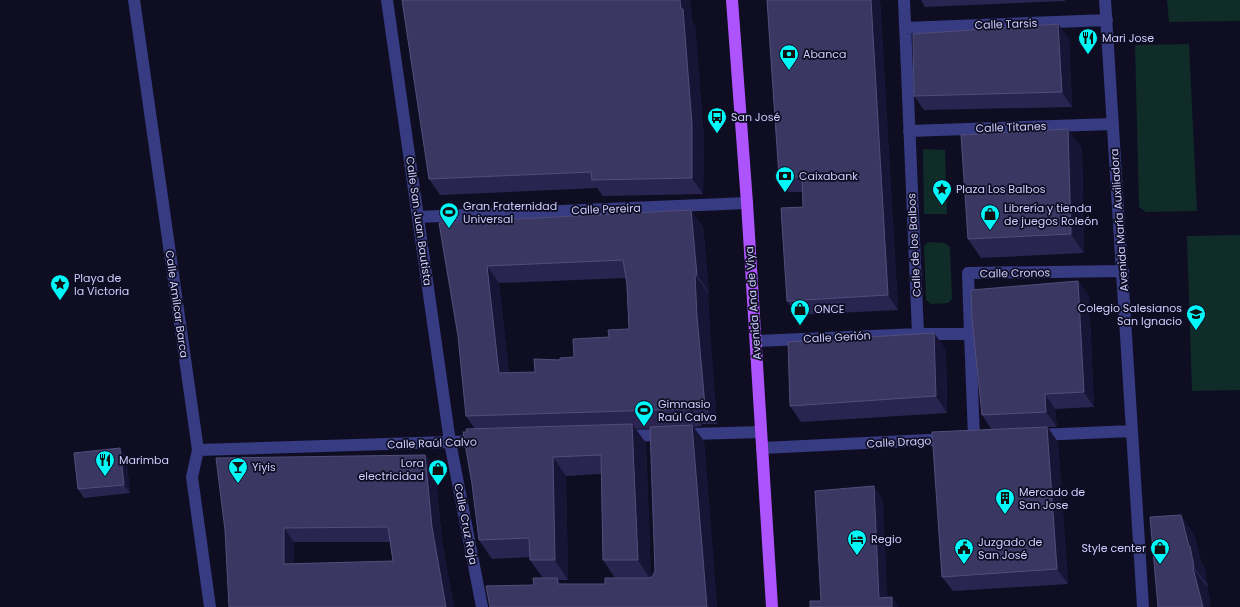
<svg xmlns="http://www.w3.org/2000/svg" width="1240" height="607" viewBox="0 0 1240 607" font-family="Poppins,sans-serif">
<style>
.green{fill:#0f2c28}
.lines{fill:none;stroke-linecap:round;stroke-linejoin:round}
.minor{stroke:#363b82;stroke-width:12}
.major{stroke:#ae54ff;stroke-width:12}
.wall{fill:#292550;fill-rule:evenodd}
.shaded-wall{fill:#171436}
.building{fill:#3b3763;stroke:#524e7b;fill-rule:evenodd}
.labels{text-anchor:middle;stroke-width:3.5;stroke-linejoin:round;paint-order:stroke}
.street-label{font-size:11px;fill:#cecdff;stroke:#0e0d22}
.poi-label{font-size:11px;fill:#cecdff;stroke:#0e0d22;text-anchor:start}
</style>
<rect width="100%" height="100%" fill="#0e0d22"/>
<path class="green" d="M1167,0H1240V21L1169,22Z
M1189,44L1197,211L1146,212L1139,207L1135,45Z
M923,149L945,150L947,214H924Z
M1240,235V390L1192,391L1187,236Z
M928,242L945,243L950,247L952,299L948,303L931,304L926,300L924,246Z"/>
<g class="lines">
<path class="minor" d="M134,0L198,450L192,477L210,607
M387,0L450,442L482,607
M904,0L918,334H970L974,438
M1105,0L1143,607
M905,28L1107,20
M909,131L1113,124
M418,217L747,203
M970,334L968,273L1123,271
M756,341L918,334
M1038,435L1132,431
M625,436L761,432
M762,448L949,439
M198,450L480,441"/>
<path class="major" d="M732,0L747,203L772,607"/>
</g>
<path class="wall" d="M402,0H690L692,21L695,25L704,140L703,194L603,196L597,188L440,195L429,179Z
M767,0H880L898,310L797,315L787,301L803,207V192H789L779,177Z
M921,0H1065V1L925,7Z
M1058,24L1069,39L1072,107L924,110L914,96Z
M1082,148L1084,253L981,258L968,239Z
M691,210L703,227L709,293H708L710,334L717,424H702V426L693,427L704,441L717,607H490L534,585L543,578L530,560V557L492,559L479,540L467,432L475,429L466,416L458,336L439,223ZM626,278L629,329L609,337L574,357L560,360L535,372L509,373L499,283ZM650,428L655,571L652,577H651L646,443L636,429ZM601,474L603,560L615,578L605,584H561L558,580H568L566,476Z
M1078,281L1089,296L1094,407L1055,409L1057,427H1048L1058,442L1068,584L953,591L942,577L992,430L982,415Z
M934,333L946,350L947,413L801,422L790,406Z
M425,455L435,469L442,541L454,607H229L225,530ZM294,542H390L393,561L294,564Z
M126,456L130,493L84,498L78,489Z
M1194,534L1201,562L1204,566L1208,586L1207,587L1211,607H1158Z"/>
<path class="shaded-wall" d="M680,0H690L692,21L695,25L704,140L703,194L692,178Z
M871,0H880L898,310L888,295Z
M1058,24L1069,39L1072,107L1062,92Z
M1068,129L1082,148L1084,253L1071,234Z
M691,210L703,227L709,293L697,275Z
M487,266L499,283L511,391L499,373Z
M695,275L708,293L710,334L717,424L705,406L697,316Z
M1078,281L1089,296L1094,407L1084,392Z
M934,333L946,350L947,413L936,396Z
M1045,394L1055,409L1057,427L1046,412Z
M690,407L702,424V426L690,409Z
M632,424L646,443L651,580L638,560Z
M692,425L704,441L717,607H707Z
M1047,427L1058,442L1068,584L1057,569Z
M120,448L126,456L130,493L124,485Z
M425,455L435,469L442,541L454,607H446L432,527Z
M553,457L566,476L568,580L555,560Z
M874,486L883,499L888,607L879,598Z
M1181,515L1194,534L1201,562L1204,566L1208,586L1194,567Z
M284,528L294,542V578L284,564Z
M1193,568L1207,587L1211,607H1203Z
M557,578L569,594L558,584Z
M892,597L899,607H892Z"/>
<path class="building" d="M402,0H680L681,9H683L692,124V178L592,180L591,172L429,179Z
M767,0H871L888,295L787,301L781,208L803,207L802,177H779Z
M1058,24L1062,92L914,96L913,34Z
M1068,129L1071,234L968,239L961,135Z
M691,210L697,275H695L697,316L705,406L690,407V409L466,416L458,336L439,223ZM623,260L627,284L629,329L608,330L609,337L573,339L574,357L560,358V360L534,359L535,372L499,373L487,266Z
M1078,281L1084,392L1045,394L1046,412L982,415L972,319L971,290Z
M934,333L936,396L790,406L788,342Z
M632,424L638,560H603L601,455L553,457L555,560H530L529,538L479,540L472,484L463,432H467L466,429Z
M692,425L707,607H490L486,586L534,585L533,578H557L558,584H605V578H648L652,577L655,571L650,427Z
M1047,427L1057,569L942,577L932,432Z
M120,448L124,485L78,489L74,453Z
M425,455L432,527L446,607H229L225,530L216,458ZM388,527L393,561L284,564V528Z
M874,486L879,598L892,597V607H810V601H821L815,491Z
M1181,515L1189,546H1190L1194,567L1193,568L1203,607H1158L1150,517Z"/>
<defs>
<g id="restaurant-pin" transform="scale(1)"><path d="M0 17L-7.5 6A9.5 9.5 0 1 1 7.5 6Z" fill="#00f8f8" stroke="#0e0d22"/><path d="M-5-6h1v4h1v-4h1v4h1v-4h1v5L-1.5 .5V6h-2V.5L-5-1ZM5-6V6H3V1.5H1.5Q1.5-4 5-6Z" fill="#111"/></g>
<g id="bank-pin" transform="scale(1)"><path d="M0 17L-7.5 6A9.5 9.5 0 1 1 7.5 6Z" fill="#00f8f8" stroke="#0e0d22"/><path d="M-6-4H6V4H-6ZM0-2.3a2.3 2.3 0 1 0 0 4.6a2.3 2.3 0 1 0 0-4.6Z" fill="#111"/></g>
<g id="bus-pin" transform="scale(1)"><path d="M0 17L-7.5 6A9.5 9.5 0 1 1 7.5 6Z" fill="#00f8f8" stroke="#0e0d22"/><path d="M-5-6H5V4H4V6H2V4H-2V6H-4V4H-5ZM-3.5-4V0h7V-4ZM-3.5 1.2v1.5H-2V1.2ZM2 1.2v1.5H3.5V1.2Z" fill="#111"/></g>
<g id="sight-pin" transform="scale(1)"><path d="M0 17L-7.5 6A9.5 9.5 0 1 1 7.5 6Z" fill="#00f8f8" stroke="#0e0d22"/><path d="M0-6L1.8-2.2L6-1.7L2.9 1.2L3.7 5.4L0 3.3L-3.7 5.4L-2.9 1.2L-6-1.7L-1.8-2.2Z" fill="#111"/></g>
<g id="stadium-pin" transform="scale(1)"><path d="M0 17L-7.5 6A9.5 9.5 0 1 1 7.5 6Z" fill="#00f8f8" stroke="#0e0d22"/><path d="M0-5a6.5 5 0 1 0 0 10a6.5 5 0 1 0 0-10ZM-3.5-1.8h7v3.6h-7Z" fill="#111"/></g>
<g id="shop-pin" transform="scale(1)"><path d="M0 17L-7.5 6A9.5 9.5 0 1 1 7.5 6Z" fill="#00f8f8" stroke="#0e0d22"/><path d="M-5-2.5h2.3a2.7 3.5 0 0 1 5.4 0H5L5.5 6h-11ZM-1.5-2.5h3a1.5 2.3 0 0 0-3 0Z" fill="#111"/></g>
<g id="school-pin" transform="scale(1)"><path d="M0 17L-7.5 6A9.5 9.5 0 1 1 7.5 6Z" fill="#00f8f8" stroke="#0e0d22"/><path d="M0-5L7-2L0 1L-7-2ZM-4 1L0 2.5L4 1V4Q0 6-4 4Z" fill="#111"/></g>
<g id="bar-pin" transform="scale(1)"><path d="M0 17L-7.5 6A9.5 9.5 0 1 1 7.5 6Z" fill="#00f8f8" stroke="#0e0d22"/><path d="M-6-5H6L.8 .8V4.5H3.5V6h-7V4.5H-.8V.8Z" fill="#111"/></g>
<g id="building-pin" transform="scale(1)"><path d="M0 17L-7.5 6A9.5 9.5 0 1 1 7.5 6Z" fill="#00f8f8" stroke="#0e0d22"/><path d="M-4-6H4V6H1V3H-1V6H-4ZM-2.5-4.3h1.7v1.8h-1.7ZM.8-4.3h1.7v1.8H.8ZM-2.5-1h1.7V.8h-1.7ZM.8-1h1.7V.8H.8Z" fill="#111"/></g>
<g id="hotel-pin" transform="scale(1)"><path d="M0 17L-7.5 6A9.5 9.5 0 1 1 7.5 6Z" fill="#00f8f8" stroke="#0e0d22"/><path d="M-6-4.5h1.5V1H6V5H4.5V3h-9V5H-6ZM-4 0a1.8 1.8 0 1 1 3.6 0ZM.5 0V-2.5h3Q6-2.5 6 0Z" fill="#111"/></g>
<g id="civic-pin" transform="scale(1)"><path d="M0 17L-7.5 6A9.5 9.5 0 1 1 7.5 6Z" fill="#00f8f8" stroke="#0e0d22"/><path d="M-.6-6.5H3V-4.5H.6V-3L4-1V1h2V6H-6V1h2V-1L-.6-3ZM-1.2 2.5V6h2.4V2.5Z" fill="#111"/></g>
</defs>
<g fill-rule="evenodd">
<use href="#restaurant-pin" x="1088" y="38"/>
<use href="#bank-pin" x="789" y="54"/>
<use href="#bus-pin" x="717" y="117"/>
<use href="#bank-pin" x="785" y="176"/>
<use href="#sight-pin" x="942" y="189"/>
<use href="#stadium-pin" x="449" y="212"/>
<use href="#shop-pin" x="990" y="214"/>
<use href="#sight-pin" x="60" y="284"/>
<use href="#shop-pin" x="800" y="309"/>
<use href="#school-pin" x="1196" y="314"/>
<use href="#stadium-pin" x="644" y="410"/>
<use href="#restaurant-pin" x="105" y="460"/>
<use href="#bar-pin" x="238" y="467"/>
<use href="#shop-pin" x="438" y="469"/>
<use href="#building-pin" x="1005" y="498"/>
<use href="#hotel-pin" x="857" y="539"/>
<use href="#civic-pin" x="964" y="548"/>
<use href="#shop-pin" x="1160" y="548"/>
</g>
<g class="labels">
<g class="street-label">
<text transform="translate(1006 24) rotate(-2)" y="4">Calle Tarsis</text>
<text transform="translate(1011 127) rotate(-2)" y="4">Calle Titanes</text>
<text transform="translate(606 209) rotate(-2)" y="4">Calle Pereira</text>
<text transform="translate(1119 220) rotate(-94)" y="4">Avenida María Auxiliadora</text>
<text transform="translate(419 221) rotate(82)" y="4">Calle San Juan Bautista</text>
<text transform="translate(914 245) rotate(-93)" y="4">Calle de los Balbos</text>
<text transform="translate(1015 273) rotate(-1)" y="4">Calle Cronos</text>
<text transform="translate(753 303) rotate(-94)" y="4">Avenida Ana de Viya</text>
<text transform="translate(177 304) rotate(82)" y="4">Calle Amílcar Barca</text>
<text transform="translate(837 337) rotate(-3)" y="4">Calle Gerión</text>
<text transform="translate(899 442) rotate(-3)" y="4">Calle Drago</text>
<text transform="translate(432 443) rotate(-2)" y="4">Calle Raúl Calvo</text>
<text transform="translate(466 524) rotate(79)" y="4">Calle Cruz Roja</text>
</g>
<g class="poi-label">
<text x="1102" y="42">Mari Jose</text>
<text x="803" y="58">Abanca</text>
<text x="731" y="121">San José</text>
<text x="799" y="180">Caixabank</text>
<text x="956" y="193">Plaza Los Balbos</text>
<text x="463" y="210">Gran Fraternidad<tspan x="463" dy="13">Universal</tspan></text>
<text x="1004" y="212">Librería y tienda<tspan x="1004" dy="13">de juegos Roleón</tspan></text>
<text x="74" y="282">Playa de<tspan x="74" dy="13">la Victoria</tspan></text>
<text x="1182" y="312" text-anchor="end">Colegio Salesianos<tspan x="1182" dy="13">San Ignacio</tspan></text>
<text x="814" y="313">ONCE</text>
<text x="658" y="408">Gimnasio<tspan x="658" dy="13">Raúl Calvo</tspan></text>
<text x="119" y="464">Marimba</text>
<text x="424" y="467" text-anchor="end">Lora<tspan x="424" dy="13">electricidad</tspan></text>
<text x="252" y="471">Yiyis</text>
<text x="1019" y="496">Mercado de<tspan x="1019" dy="13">San Jose</tspan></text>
<text x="871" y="543">Regio</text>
<text x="978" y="546">Juzgado de<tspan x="978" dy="13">San José</tspan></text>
<text x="1146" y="552" text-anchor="end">Style center</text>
</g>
</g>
</svg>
